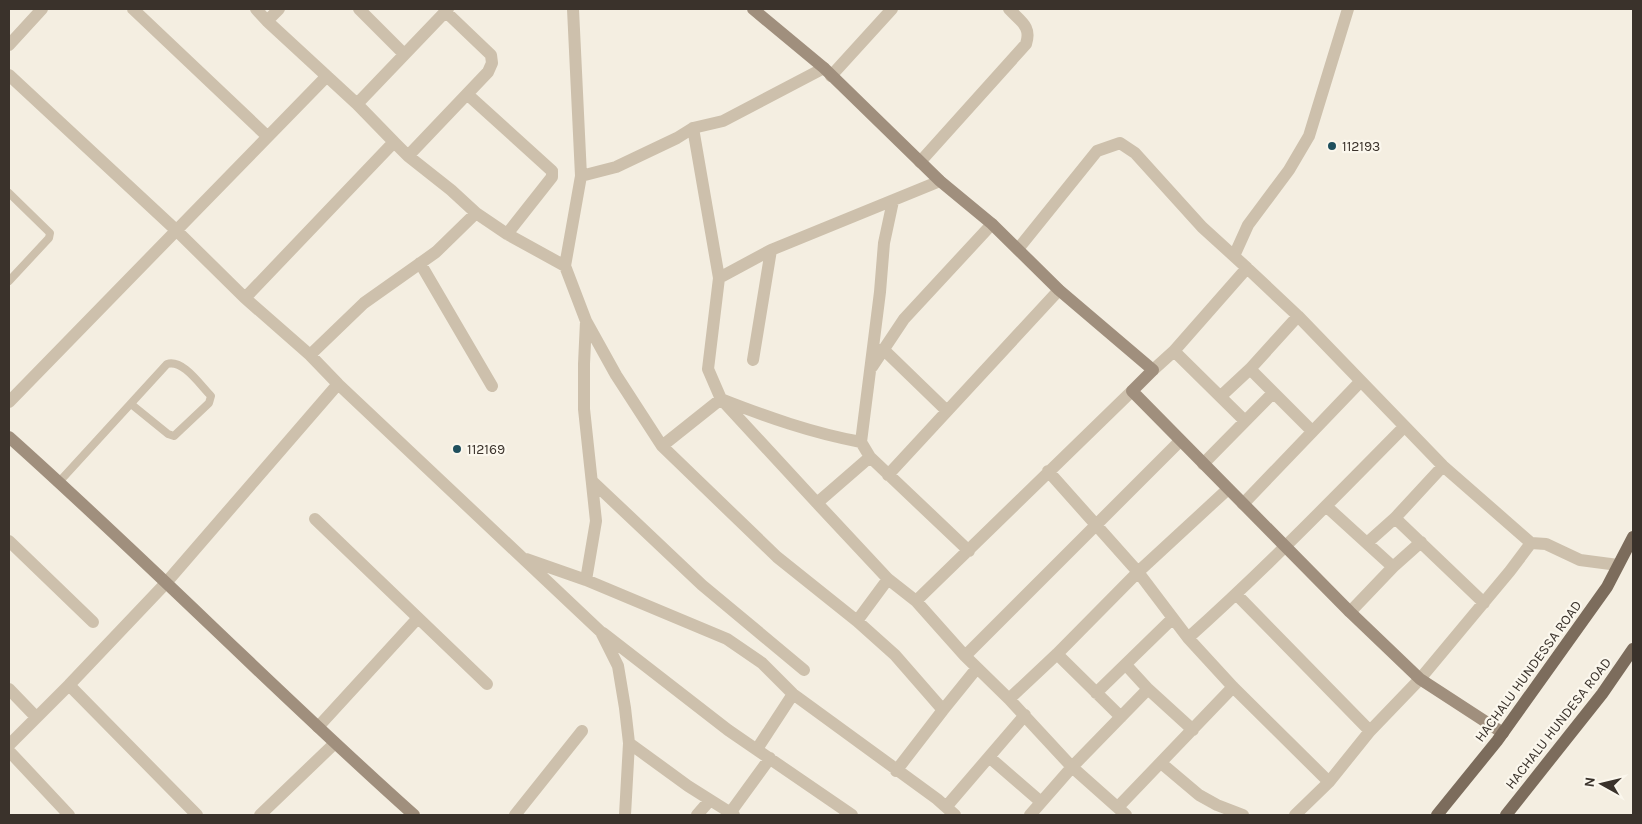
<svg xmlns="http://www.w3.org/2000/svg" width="1642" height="824" viewBox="0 0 1642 824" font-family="Karla,sans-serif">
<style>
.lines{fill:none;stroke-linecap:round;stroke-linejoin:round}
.lane{stroke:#cdc0ac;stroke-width:8}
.street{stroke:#cdc0ac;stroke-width:12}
.secondary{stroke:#a08f7d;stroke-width:12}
.primary{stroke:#7c6c5c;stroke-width:12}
.poi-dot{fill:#1f4f5d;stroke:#fbf7ed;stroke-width:2}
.labels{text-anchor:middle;stroke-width:4.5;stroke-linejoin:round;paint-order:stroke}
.poi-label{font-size:14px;fill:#3a322b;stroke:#fbf7ed;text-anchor:start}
.street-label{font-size:14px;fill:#3a322b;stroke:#fbf7ed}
</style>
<rect width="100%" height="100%" fill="#f4eee1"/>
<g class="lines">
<path class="lane" d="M9,193L50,233L49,238L9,281
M59,482L167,364C183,359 200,385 211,396L209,403L174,436L168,434L131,404"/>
<path class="street" d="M133,9L267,136
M359,9L404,54
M267,21L279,9
M9,45L42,9
M9,75L177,231L245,298L310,355L338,384L601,632L618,666L625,708L629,743L625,815
M831,76L892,9
M467,94L552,171V177L507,234
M357,104L448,9
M693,128L719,278L708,369L721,399C767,417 812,433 861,442
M394,142L408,156L451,190L476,213L507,234L565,266L586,321L616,375L662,446L777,557L857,621L895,655L943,710
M408,156L488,72L492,63L491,55L446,12
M920,162L1026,44C1032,26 1020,21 1009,9
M581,176L616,167L677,138L693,128L723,121L824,68
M893,201L884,243L880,292L861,442L870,457L969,551
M1018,249L1097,151L1120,143L1135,153L1202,227L1247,268
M1234,256L1248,225L1289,170L1309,136L1348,9
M420,263L492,386
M565,266L581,176L573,9
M719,278L771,250L940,181
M245,298L394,142L357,104L267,21L256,9
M883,349L947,411
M1174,351L1245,421
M310,355L364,303L436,252L476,213
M753,360L771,250
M872,367L904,319L992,224
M1250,369L1312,431
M1153,370L1174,351L1247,268L1298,316L1443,466L1531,543L1546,544L1580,560L1618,565
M1221,396L1250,369L1298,316
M9,402L327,76
M662,446L721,399L817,503
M870,457L817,503L888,579L916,601
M1203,464L1273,393
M1048,471L1138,572L1188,638L1233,687L1329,782
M888,475L1059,290
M592,481L702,585L804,670
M1243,504L1360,382
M1326,506L1393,567
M1395,518L1484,603
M315,519L487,684
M9,541L93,622
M1367,543L1395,518L1443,466
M526,559L586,580L727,639L762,663L793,694L937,799L955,815
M586,580L596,521L584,409V364L586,321
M1237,595L1370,731
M1350,612L1393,567L1421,542
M857,621L888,579
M603,633L728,730L852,815
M1188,638C1263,571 1333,499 1404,427
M1057,654L1121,717
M965,656L1180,441
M1126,665L1148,689L1193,730
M69,685L197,815
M9,689L36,717
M1096,693L1172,619
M1009,699L1057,654L1138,572L1228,489
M318,727L417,619
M629,743L688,786L734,815
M9,745L69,685L165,584L338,384
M757,749L793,694
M9,751L69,815
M989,757L1041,802
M1161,763L1199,795L1217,805L1243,815
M896,771L943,710L977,668
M946,807L1025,715
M1118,807L1233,687
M730,813L770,758
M260,815L334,744
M515,815L582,731
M697,815L710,800
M1030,815L1072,767L1148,689
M1126,815L1072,767L1009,699L965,656L916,601L1132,391
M1295,815L1329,782L1370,731L1420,679L1510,571L1531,543"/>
<path class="secondary" d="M753,9L824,68L940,181L992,224L1059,290L1153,370L1132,391L1350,612L1420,679L1503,733
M9,437C147,560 276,692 414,815"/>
<path class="primary" d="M1437,815L1497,741L1607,587L1633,537
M1506,815L1602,694L1633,649"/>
</g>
<g class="poi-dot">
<circle cx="1332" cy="146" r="5"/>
<circle cx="457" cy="449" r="5"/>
</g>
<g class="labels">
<g class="poi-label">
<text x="1342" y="151">112193</text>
<text x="467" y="454">112169</text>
</g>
<g class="street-label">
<text transform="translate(1528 671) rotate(-54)" y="5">HACHALU HUNDESSA ROAD</text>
<text transform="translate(1558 723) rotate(-52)" y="5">HACHALU HUNDESA ROAD</text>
</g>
</g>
<rect width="1642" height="824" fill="none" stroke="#3a322b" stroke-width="20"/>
<g transform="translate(1602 784) rotate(278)" stroke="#fbf7ed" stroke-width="4" paint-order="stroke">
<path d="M0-4L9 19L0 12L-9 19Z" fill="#3a322b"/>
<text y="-8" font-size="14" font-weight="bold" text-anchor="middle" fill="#3a322b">N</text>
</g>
</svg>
